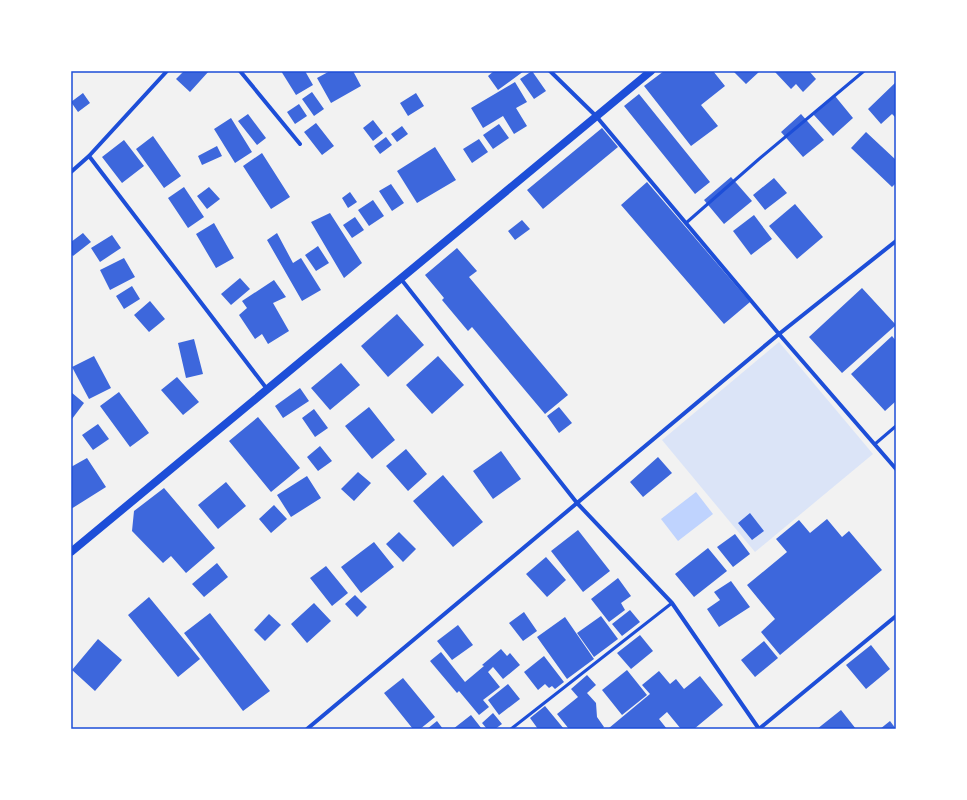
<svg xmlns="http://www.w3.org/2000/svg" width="967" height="800" viewBox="0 0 967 800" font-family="Helvetica,sans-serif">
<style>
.green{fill:#dbe4f7}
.water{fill:#bfd3fe}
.building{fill:#3d67dc}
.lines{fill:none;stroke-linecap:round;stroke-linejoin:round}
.service{stroke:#1d4ed8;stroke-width:3}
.minor{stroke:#1d4ed8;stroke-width:4}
.secondary{stroke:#1d4ed8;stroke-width:8}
.neatline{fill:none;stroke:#1d4ed8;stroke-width:1.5}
</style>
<rect width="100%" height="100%" fill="#f2f2f2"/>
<path class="green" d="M779,342L873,454L755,552L662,440Z"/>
<path class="water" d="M696,492L713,514L678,541L661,519Z"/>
<path class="building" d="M184,71H209L190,92L176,79Z
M281,71H305L313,85L296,95Z
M330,71H353L361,86L331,103L317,78Z
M494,71H524L498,90L488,76Z
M532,71L546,91L534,99L520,79Z
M664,71H713L725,86L701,105L718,126L691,146L644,86Z
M733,71H760L746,84Z
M776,71H809L816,79L803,92L796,84L791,89L775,72Z
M515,82L527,102L516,108L527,126L514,134L503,116L483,128L471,108Z
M896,82V118L892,114L881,124L868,109Z
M312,92L324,109L314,116L302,99Z
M83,93L90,103L78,112L71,102Z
M416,93L424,106L408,116L400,103Z
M639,94L710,182L695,194L624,106Z
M835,96L853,118L833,136L813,114Z
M299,104L307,116L295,124L287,112Z
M248,114L266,138L257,145L238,121Z
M801,114L824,140L803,157L781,132Z
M231,118L252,152L235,163L214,129Z
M373,120L383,133L373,141L363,128Z
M316,123L334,146L322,155L304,132Z
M499,124L509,138L493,149L483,135Z
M402,126L408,134L397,142L391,134Z
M602,128L618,147L543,209L527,190Z
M866,132L896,160V183L892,187L851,148Z
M153,136L181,176L164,188L136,149Z
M386,137L392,145L380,154L374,146Z
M479,139L488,152L472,163L463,149Z
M124,140L144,166L122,183L102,157Z
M217,146L222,156L202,165L198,156Z
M435,147L456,180L417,203L397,171Z
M262,153L290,197L271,209L243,166Z
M731,177L752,201L724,224L704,200Z
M774,178L787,193L765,210L753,195Z
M647,182L750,302L724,324L621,205Z
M391,184L404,203L392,211L379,191Z
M184,187L204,217L188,228L168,198Z
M209,187L220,199L207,209L197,196Z
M350,192L357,202L348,208L342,198Z
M373,200L384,216L369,226L358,210Z
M795,204L823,237L797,259L769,226Z
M330,213L362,263L344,278L311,222Z
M754,215L772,239L751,255L733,231Z
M355,217L364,230L352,238L343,225Z
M522,220L530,229L515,240L508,231Z
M214,223L234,258L216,268L196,234Z
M83,233L91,242L73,256L71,254V242Z
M277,233L293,263L301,258L321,290L302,301L267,240Z
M112,235L121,248L100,262L91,248Z
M318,246L329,263L316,271L305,255Z
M457,248L477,271L469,277L568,395L545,414L472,327L468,331L442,300L444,298L425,275Z
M124,258L135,277L110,290L100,270Z
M240,278L250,289L231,305L221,294Z
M274,280L286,297L273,303L289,331L268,344L262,334L255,339L239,315L247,308L242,301Z
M132,286L140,299L124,309L116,296Z
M862,288L896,325L842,373L809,337Z
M150,301L165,319L149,332L134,315Z
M397,314L424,345L388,377L361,346Z
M892,336L896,341V401L885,411L851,374Z
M194,339L203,374L186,378L178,343Z
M94,356L111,388L89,399L72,367Z
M438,356L464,385L432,414L406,385Z
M341,363L360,385L330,410L311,388Z
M177,377L199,402L183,415L161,390Z
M300,388L309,401L283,418L275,406Z
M71,392L84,403L72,419L71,418Z
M119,392L149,433L130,447L100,406Z
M369,407L395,440L372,459L345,426Z
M559,407L572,423L559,433L547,416Z
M314,409L328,428L315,437L302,418Z
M258,417L300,468L271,492L229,441Z
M98,424L109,439L93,450L82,435Z
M320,446L332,461L318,471L307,457Z
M406,449L427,474L408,491L386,466Z
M501,451L521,479L493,499L473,471Z
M658,457L672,473L643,497L630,482Z
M87,458L106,487L71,509V467Z
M358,472L371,483L354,501L341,489Z
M443,475L483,522L453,547L413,501Z
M307,476L321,498L291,517L277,495Z
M226,482L246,506L218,529L198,505Z
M164,488L215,548L186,573L171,556L163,563L132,531L134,511Z
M274,505L287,519L271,533L259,519Z
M750,513L764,531L752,540L738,523Z
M827,519L842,537L849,531L882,570L780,655L761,632L775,619L747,585L787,552L776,539L799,520L810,533Z
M578,530L610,571L583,592L551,551Z
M399,532L416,549L403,562L386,544Z
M735,534L750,554L733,567L717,547Z
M374,542L394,567L361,593L341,567Z
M708,548L727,571L694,597L675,574Z
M546,557L566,580L547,597L526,574Z
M217,563L228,577L204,597L192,584Z
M326,566L348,593L332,606L310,578Z
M618,578L631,596L621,603L625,610L609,622L591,599Z
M731,581L750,607L719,627L707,609L720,600L714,592Z
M355,595L367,607L357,617L345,604Z
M149,597L200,659L178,677L128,615Z
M314,603L331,621L307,643L291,624Z
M630,610L640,622L622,636L612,624Z
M524,612L537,631L523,641L509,623Z
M210,613L270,691L243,711L184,633Z
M269,614L281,625L265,641L254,630Z
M601,616L618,639L594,657L577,633Z
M565,617L594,659L567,679L537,637Z
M458,625L473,645L452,660L437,641Z
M640,635L653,651L631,669L617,653Z
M98,639L122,660L95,691L72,670Z
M764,641L778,658L755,677L741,660Z
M871,645L890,669L866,689L846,665Z
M501,649L507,656L510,653L520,665L503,679L493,667L488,672L500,687L483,700L489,707L479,715L459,691L457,693L430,661L441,652L465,682L484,666L482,665Z
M544,656L564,682L555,689L552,686L549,688L545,684L538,690L524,672Z
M627,670L647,695L622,715L602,690Z
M659,671L670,684L676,679L684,689L700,676L723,705L694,729H681L667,712L659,719L667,729H610L609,728L650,694L642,685Z
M587,675L596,685L587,693L596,703L597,717L604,727L602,729H569L557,714L578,697L571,689Z
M403,678L435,717L420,729H413L384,693Z
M508,684L520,699L499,715L488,700Z
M545,706L564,729H538L530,718Z
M841,710L856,729H817Z
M493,713L502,724L495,729H487L482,723Z
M471,715L482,729H453Z
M437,721L443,729H427Z
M890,721L896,729H880Z"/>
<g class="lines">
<path class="service" d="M686,223L759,159L864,71
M875,444L896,426
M511,729L672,603"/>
<path class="minor" d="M240,71L300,144
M550,71L596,116L779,334L896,469
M89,156L267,389
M71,172L89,156L167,71
M401,279L577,503L672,603L759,729
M307,729L779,334L896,241
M759,729L896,616"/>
<path class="secondary" d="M71,552L651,71"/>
</g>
<rect width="967" height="800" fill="none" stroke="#ffffff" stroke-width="144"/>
<rect x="72" y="72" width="823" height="656" class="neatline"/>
</svg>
